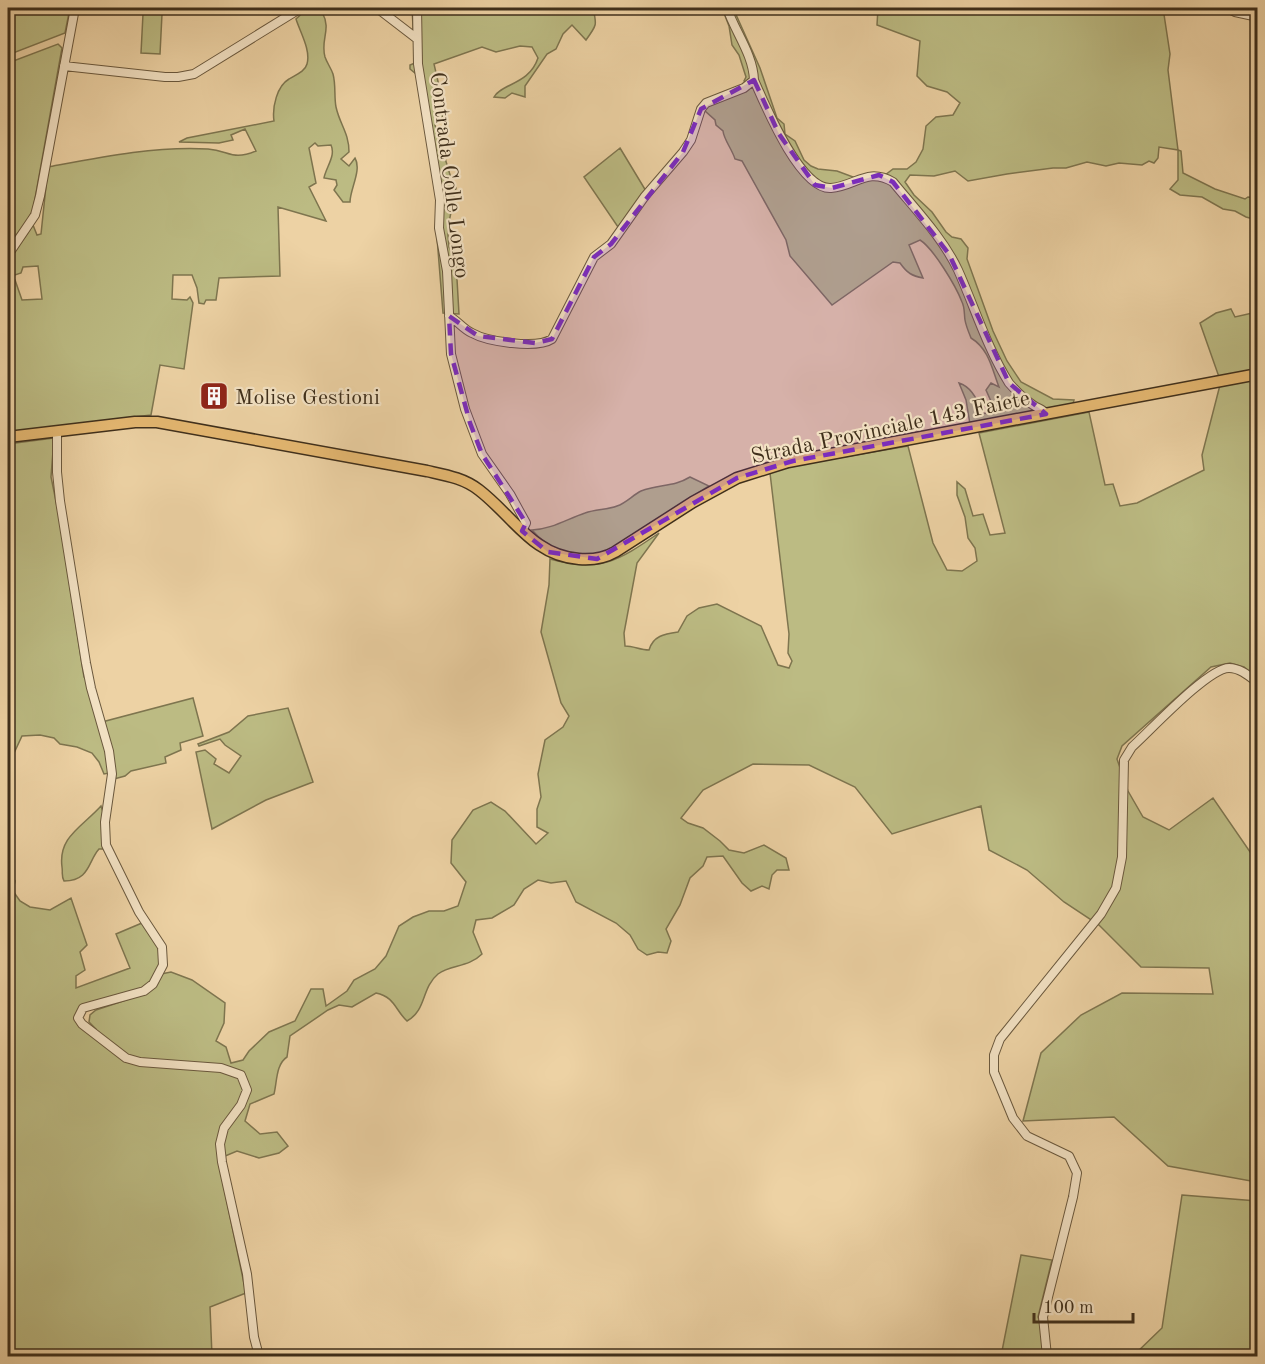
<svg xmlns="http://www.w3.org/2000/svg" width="1265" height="1364" viewBox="0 0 1265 1364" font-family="'Old Standard TT',serif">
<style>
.green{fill:#bcbb83;stroke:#7e754f;stroke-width:1.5}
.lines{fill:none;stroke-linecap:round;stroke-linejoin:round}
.minor-casing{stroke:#6a583d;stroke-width:10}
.major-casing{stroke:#3f2f1b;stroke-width:13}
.minor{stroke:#f3e2c4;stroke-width:8}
.major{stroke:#e6b972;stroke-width:10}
.marked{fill:#7b2cbf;fill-opacity:0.2;stroke:#7b2cbf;stroke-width:4.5;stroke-dasharray:12 8;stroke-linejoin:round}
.labels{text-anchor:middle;stroke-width:4.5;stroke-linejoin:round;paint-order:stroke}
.street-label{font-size:22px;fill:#3f2f1b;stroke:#f3e2c4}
.poi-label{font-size:22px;fill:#3f2f1b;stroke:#f3e2c4;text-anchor:start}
</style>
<rect width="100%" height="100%" fill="#edd2a4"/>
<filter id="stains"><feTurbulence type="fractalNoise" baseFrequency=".00333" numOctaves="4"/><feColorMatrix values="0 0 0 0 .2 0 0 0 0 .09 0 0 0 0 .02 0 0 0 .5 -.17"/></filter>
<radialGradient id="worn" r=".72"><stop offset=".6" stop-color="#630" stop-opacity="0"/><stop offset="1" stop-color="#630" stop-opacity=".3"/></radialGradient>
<path class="green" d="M8,8H70L65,33L8,55Z
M308,8H326L322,12C332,30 320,39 325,57C327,63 331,68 333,74C336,85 334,97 336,107C340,125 349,133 349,152L341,159L349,166L355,158C362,170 350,189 350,202H343L334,190L337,185L336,180L324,178C326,167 336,156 331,145L318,146L315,143L309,148L316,183L309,187L326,221L278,207L280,276L219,278L216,300H206L204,304L199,303L197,288L192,275H173L172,299L187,300L190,297L193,303L184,369L160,365L151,415L8,432V279L15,280L22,300L42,299L38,266L23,267L21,273L15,275L10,271L9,260L33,225L37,235L41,234L48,167C101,157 154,146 208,149C230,151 232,161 256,151L245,129L231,135L233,140L219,143L179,142L187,138L274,121C272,107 277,86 289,79C295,75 305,72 307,64C311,50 300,32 296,19Z
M412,8H593C597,25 597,25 586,40L572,25L563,34L556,49L547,54L525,86V97L512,93L505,98L494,97C502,83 529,85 538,58L532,47L520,46L496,52L482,47L434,64L445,112L439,122L435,125L451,178L456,188L449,222L448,235L449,247L456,262L459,314L443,313L436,225V196L416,74L410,69V65L415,63Z
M722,8H733L760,68L777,118L784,124L785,134L795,141L804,160L811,166L818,169L837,171L861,180L885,175L893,169H907L916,162L923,149L926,126L936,117L953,115L960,103L947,92L927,86L917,76L920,41L877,25L878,8H1163L1170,54L1168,70L1178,150L1181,151L1183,173L1215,189L1245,199L1248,197L1257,198V220L1246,217L1235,211L1223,209L1202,197L1180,195L1170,189L1178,180V150L1159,147L1158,158L1154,163L1149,161L1142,165L1119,163L1106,166L1087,162L1066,168H1053L1007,174L968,181L955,171L934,176L910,175L905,182L914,195L932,212L946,232L952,237L961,239L968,248L967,259L993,331L1007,361L1021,382L1053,399L1074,400L1073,404L1037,412L1034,410L1018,415L970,424L966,400L959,383C972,387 978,400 982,413L992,414L994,408L986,390L991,383L999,387C992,369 989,349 971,338C969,333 966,326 965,320C964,314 965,308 962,302C956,286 933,248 920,240L909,245L923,278C912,276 907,273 900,263L893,262L832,305L790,256L786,240L742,161L735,159C732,149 724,140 723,131L716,125L715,120L704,110L707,105L749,87L744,81L746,77L739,55L732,45L729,26Z
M143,14H162L160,54L141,53Z
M58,44L62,48L33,210L27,221L8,246V63Z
M620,148L646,191L618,227L584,177Z
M1231,309L1235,317L1257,312V371L1219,377L1200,323L1216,313Z
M1257,378V677L1244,667L1230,663L1211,667L1122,746L1117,759L1128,791L1143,817L1169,830L1213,798L1257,862V1178L1251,1181L1168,1166L1114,1117L1023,1121L1041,1053L1081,1015L1122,993L1213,994L1209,968L1141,967L1099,925L1064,902L1027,870L989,850L981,806L892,834L855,787L809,765L753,764L703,790L681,818L688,823L703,828L720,841L729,850L744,853L764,845L786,858L789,870H777L772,875L769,889L762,886L751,891L742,883L723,856L707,857L703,866L690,878L680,905L666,929L671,941L667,953L658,952L647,955L638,949L630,935L616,923L576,902L566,881L551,883L538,880L524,889L514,905L492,918L476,920L473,932L482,954C468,968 451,964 438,974C421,988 427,1010 407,1021C395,1010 395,997 376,993L352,1007L339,1005L328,1010L290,1036L287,1057C276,1064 277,1082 274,1094L250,1104L245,1121L260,1134L277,1132L288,1146L279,1153L259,1158L237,1151L218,1159L246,1293L210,1307L212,1356H8V870L15,881L13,891L20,901L30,907L50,910L71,898L87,945L80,952L85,970L76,976V988L130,968L116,934L142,923C148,931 157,941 159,951C163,963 154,982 143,988C125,997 99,1001 80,1007C67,1023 86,1030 97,1036L96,1029L89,1022L90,1015L96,1010L138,996L161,974L171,972L192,980L225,1003L224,1023L216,1041L226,1047L231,1063L243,1060L249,1051L269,1032L295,1021L311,989H323L326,1006L347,991L354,980L375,969L386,956L399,926L413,917L429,911H444L458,906L466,882L451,863L452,840L473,810L491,802L505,811L536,844L548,833L537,827V809L541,797L538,774L545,740L563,727L569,716L561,703L541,632L549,585L550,559C600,573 618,561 659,533L637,563L624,633L625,646C634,646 640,650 649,650C653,636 664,634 678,632L687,616L699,608L717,604L761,626L778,665L789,668L792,661L788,653L789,634L770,473L781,469L809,463L908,446L933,543L947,570L962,571L977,561L975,548L968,538L965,517L957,495V482L965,489L973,516L983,514L990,535L1005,533L979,433L1089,412L1105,485L1113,484L1120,506L1137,503L1204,470L1202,455L1220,385Z
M54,438L51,477L59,516L84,677L86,678L98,723L193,698L203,736L180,743L181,750L165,757L166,763L131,771L125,776L114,779L115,772L104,774L99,762L92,753L77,747L60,744L54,738L40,735L22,736L8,766V444Z
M690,477L709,486C685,501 662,517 639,532C627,540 613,550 598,554C574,559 548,549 532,530C552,529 567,519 585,513C596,509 607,510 617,506C626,503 633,495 641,491C659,484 674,487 690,477Z
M288,708L313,782L266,800L212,829L196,752L205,750L216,759L214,764L229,773L241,756L225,745L220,739L199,746L198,744L229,732L248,716Z
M101,806L104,815L105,849H99C88,861 90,881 64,881C61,875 63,873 62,867C58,837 82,827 101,806Z
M1182,1195L1257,1201V1356H1126L1134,1355L1162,1328Z
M1021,1255L1052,1260L1038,1317L1052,1356H1001Z"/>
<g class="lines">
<g class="minor-casing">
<path id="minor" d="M377,8L416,38
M417,8L418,64L440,200L439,228L447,271L451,354L465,409L482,454L510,494L526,523L522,531
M1227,8L1235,12L1258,17
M64,66L165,77H178L194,74L301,8
M754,80C765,105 800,190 831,188C856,186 867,167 893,182C915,209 943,238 958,270C975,308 987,348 1009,383C1016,391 1024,399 1033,405C1038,409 1042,408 1046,414
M8,255L35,215L40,196L75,8
M449,316C458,321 463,329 472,333C488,342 537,349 552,339L594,257L611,244L645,196L683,152L691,140L701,109L706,103L744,88L754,80C753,54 735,32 727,8
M57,431V472L60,501L86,663L91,688L109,751L112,774L105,822L106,845L139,912L162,947L163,965L153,984L144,991L83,1008L78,1018L82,1024L126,1058L140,1062L221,1068L241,1075L247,1090L241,1105L224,1128L220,1144L222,1162L247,1274L254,1337L259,1356
M1047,1356L1043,1317L1073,1197L1077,1173L1069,1156L1027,1136L1013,1118L994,1072V1055L1000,1039L1101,914L1116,888L1122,857L1124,760L1132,747C1150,731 1208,668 1229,668C1240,668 1249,676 1258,683"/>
</g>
<g class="major-casing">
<path id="major" d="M8,437L135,422H157L427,471C445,475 464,478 479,490C513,516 533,556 579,559C592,560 603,559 615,552L693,502L737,478L788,462L1258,374"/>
</g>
<use href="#minor" class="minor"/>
<use href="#major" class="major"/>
</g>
<path class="marked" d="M754,80L779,134L815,185L832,188L879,175L893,182L949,254L1009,383L1046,414L793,461L737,478L597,559L548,552L522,531L526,523L482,454L470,423L451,354L449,316L478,336L535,343L552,339L594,257L611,244L683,152L701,109Z"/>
<defs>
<g id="building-square" transform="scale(1.5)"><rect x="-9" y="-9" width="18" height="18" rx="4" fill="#8f2418" stroke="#f3e2c4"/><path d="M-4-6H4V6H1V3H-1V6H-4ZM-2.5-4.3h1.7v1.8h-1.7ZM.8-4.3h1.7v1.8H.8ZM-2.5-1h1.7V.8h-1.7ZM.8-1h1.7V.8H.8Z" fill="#fff"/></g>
</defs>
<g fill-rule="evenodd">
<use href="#building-square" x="214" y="396"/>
</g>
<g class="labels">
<g class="street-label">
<text transform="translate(451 175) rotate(83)" y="8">Contrada Colle Longo</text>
<text transform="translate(890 426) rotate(-12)" y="8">Strada Provinciale 143 Faiete</text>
</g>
<g class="poi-label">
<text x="235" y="404">Molise Gestioni</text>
</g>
</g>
<rect width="1265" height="1364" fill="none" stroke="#edd2a4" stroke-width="30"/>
<rect x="9" y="9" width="1247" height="1346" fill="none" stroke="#3f2f1b" stroke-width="3"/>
<rect x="15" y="15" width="1235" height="1334" fill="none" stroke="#3f2f1b" stroke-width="1.5"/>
<path d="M1034 1313v9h99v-9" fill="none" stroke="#3f2f1b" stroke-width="3"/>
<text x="1043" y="1313" font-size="18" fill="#3f2f1b" stroke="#f3e2c4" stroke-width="4.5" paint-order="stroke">100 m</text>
<rect width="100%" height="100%" filter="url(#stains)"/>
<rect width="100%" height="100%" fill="url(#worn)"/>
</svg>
